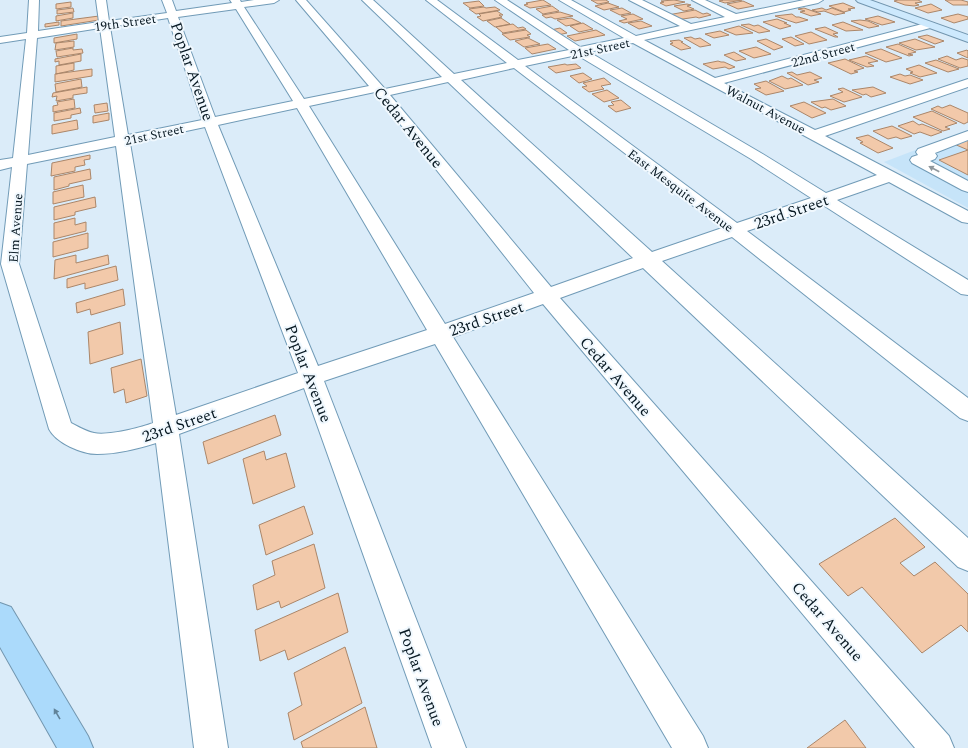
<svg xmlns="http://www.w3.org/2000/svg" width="968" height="748" viewBox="0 0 968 748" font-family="Spectral,serif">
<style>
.built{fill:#c6e4f9}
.building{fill:#f2c9aa;stroke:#ab8669}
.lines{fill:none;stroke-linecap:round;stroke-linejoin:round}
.minor-casing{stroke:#719bb7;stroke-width:2}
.major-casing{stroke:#7296af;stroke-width:2}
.highway-casing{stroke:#7296af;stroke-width:2}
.minor{fill:#fff;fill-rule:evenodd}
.major{fill:#cde9fd;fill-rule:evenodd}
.highway{fill:#abdafb;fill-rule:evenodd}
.oneway{fill:#8f979c}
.oneway2{fill:#618399}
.labels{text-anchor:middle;stroke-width:4;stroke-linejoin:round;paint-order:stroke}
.far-street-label{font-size:13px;fill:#071822;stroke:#f0f8fe}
.street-label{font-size:16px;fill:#071822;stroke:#f0f8fe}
</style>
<rect width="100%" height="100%" fill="#dbecf9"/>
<path class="built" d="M968,130V208L884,162Z"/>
<path class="building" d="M543,0L551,5L530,8L524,5L528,4L526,3Z
M591,0H606L609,2L598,4Z
M674,0L685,2L666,6L660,3L664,2L661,1Z
M722,0H742L725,3L719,1L723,0Z
M898,0H918L922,2L915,3L919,5L914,6L905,5L894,1Z
M945,0H961L968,2V5H953Z
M479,1L484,6L470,8L463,3Z
M743,1L754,6L738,9L727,4Z
M71,2V7L56,9V4Z
M608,3L619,7L604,10L595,6Z
M843,3L855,8L848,9L851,10L844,12L829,6Z
M687,4L691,5L687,6L694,9L684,11L674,6Z
M931,4L942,10L928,13L915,8Z
M552,6L559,11L543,14L536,9Z
M484,7L486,8L495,7L500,10L476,14L469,9Z
M73,8L74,12L57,14V10Z
M622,8L631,13L620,15L610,10Z
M804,8L821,14L811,16L800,12L805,11L798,9Z
M822,8L826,10L832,8L845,13L835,15L824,11L818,12L812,10Z
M695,10L703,14L707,13L711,15L699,18L696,17L683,19H675L668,15Z
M497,11L503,15H499L502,17L483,21L477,17L481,16L479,14Z
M560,12L573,16L555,19L551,17L546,18L542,15Z
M73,13V18L56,21V16Z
M633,14L643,19L624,23L619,21L627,19L621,16Z
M792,14L796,17H799L808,20L796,23L775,16Z
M958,14L968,17V19L954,23L941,18Z
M99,16V20L61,26V21Z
M878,16L895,22L882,25L865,19Z
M501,18L510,24L495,27L487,21Z
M571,18L581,23L566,26L557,20Z
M777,19L787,23H784L791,26L780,29L763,22Z
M860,20L868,21L879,26L869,28L851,21Z
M641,21L652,26L639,29L628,23Z
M59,22V25L45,27V24Z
M843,22L863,30L846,31L832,25Z
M583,23L593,29L579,32L570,26Z
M513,24L518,28L523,27L526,29L503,33L496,27Z
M749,24L754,26L758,25L770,31L759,33L741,25Z
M739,26L753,33L736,35L724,30Z
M825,27L838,33L833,34L838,37H835L815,29Z
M560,28L567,33L558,35L551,30Z
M526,30L531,34L527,35L530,37L510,40L502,34Z
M596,30L605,35L575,41L567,36Z
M720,31L729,35L714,38L705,34Z
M811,32L827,40L809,44L795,36Z
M77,34V39L54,43V38Z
M927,35L944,41L935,44L918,37Z
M691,37L695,39L700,38L711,45L700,47L684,38Z
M791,37L804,44L795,46L782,39Z
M528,38L540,44L524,47L515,41Z
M766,39L783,47L774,50L757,41Z
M915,39L935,47L916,50L899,43Z
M679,40L683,42H681L691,48L681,50L670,44L673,43L670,41Z
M74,41V47L55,50L56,43Z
M548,44L556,49L532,54L525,48Z
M898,44L916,52L908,54L913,55L909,56L886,47Z
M756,47L771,54L754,58L739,51Z
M73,48V50L82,49L83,53L57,57L56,51Z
M881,49L902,58L886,62L865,53Z
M967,50L968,51V58L957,53Z
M734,52L746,59L736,61L724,55Z
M81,54V61L59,65V61L55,62V59Z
M866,56L878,61L868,63L874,66L867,67L849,60Z
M947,56L956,60L962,58L968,60V66L960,68L938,59Z
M845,59L864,68L854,71L858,72L851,74L828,63Z
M936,60L959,69L948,72L925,63Z
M718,61L721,62H724L735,67L729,69L725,67L713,69L703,64Z
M74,63V70L56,74V66Z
M565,64L567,65L576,64L581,68L556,73L548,67Z
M919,65L937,73L920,77L910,73L913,72L906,69Z
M92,69V76L55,82V74Z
M792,72L797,75L810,72L822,78L814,80L819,82L808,85L787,73Z
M583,73L592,79L579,83L570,76Z
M900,74L905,76L910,75L923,80L910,84L890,77Z
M782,76L788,79L791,78L803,85L785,89L769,81Z
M604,78L611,84L601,86L604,89L589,92L582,87L587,86L583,83Z
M81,79L82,87L56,92L55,84Z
M766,81L784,91L766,95L755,89L761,88L754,84Z
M87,87V93L73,95V98L56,101L57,96L52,97L53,93Z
M873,87L886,93L871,97L866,94L863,95L852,90Z
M843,88L862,97L844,102L830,96L843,92L838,89Z
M607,90L619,98L604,102L592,94Z
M74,99L75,108L53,112V106L58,105L57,102Z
M833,99L846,106L831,110L825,107L822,108L811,102Z
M621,100L631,108L616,112L608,106L614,105L611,102Z
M804,102L826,113L812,118L790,106Z
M107,103L108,111L95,113L94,105Z
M950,105L968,113V122L964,124L931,109L938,106L942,108Z
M80,108L81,113L71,115V118L54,121V113Z
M932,111L957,123L945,127L950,129L943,131L913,117Z
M109,113V120L93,123V116Z
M77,120L78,129L52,134V125Z
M913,121L919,125L922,124L942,132L931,136L920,132L914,134L898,126Z
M892,126L912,136L901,139L896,137L888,139L873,131Z
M868,135L893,148L878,153L860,143L863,142L856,138Z
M968,139V175L939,160L968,150L954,144Z
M90,155V159L84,160L85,165L75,167V171L51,176L52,163Z
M90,169L91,179L69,184V186L54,190V177Z
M83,185L84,197L53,204V192Z
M95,197L96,207L75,212V215L54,220V207Z
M75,218V225L86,222V231L54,239V223Z
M88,233V248L53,257V242Z
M76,255V263L108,255L109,264L54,279L55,260Z
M116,266L118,280L85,289V283L67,288V279Z
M123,289L125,305L91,315L90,309L77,313L76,303Z
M120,322L123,354L90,364L88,332Z
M141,359L147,396L126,403L124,389L114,393L111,368Z
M275,415L281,435L208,464L203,442Z
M264,451L266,460L286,453L295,487L253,504L243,459Z
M304,506L313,534L266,555L259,525Z
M895,518L925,547L900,563L914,576L935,562L968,594V632L961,625L922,653L862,587L848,596L819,564Z
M314,544L325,588L281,608L279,601L257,610L253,585L275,575L272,561Z
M338,593L348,632L288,660L285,650L260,661L255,630Z
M345,647L362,703L294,740L288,713L302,705L294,673Z
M365,707L377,748H303L301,742Z
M845,720L866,748H807Z"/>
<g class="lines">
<g class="minor-casing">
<path id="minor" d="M29,0H39L38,31L99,22L96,0H106L109,21L167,13L162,0H172L176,11L232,3L230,0H240L241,2L254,0H279L274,3L244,7L304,99L369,86L296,0H306L385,89L442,77L362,0H373L454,74L507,63L426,0H437L518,60L569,50L495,0H507L580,47L624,38L559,0H571L636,36L680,26L629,0H642L691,24L725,17L692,0H705L736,14L804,0H823L818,3L644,40L715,78L926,23H934L935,25L934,27L724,83L815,130L968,79V87L825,136L968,211V223L962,222L889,182L837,200L968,280V295L961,294L823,205L747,231L968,398V421L960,418L732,237L662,261L968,538V571L958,567L643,268L560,298L949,736L954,748H915L543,304L453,337L703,736L708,748H672L435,344L324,381L466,748H432L304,388L179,434L228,748H194L156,443C137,449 117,454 97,454C82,454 56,443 49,429L1,264L12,167L0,170V160L13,158L26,39L0,43V37L27,33ZM236,9L293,101L215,117L178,17ZM168,18L202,120L128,135L110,27ZM100,28L115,137L28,155L37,38ZM633,43L877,175L826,193L761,153L589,52ZM577,55L751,159L811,198L737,223L525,66ZM514,68L722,228L652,252L461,80ZM448,82L633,258L551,287L390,95ZM375,92L378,96L534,293L445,324L309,106ZM297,108L427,330L318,366L218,125ZM205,127L298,373L176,415L130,143ZM116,146L153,423C140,428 107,436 94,433C85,431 79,427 71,423L19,264L27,164Z
M968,131V140L935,153L937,156L935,159L930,161L968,181V192L962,190L912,163L910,160L912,157L918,155L916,152L918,149Z"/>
</g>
<g class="major-casing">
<path id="major" d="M856,0H870L968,35V42L858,2Z"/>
</g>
<g class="highway-casing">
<path id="highway" d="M0,603L11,607L88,736L93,748H57L0,647Z"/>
</g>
<use href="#minor" class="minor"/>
<use href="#major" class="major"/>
<use href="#highway" class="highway"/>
</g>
<defs><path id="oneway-solid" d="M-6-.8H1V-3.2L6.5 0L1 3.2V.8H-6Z"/></defs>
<use class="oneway" href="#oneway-solid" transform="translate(934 169) rotate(-152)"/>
<use class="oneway2" href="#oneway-solid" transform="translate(57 714) rotate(-120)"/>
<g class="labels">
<g class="far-street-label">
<text transform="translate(125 22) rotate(-8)" y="5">19th Street</text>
<text transform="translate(600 48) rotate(-12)" y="5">21st Street</text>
<text transform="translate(823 54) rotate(-15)" y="5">22nd Street</text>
<text transform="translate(766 109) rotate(28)" y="5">Walnut Avenue</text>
<text transform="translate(154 134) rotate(-12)" y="5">21st Street</text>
<text transform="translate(681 190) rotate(37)" y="5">East Mesquite Avenue</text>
<text transform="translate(15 228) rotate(-86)" y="5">Elm Avenue</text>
</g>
<g class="street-label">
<text transform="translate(193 71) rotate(71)" y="6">Poplar Avenue</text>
<text transform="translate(409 127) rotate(51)" y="6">Cedar Avenue</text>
<text transform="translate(791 211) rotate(-19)" y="6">23rd Street</text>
<text transform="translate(486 318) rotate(-19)" y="6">23rd Street</text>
<text transform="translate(309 373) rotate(69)" y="6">Poplar Avenue</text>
<text transform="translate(616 376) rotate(49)" y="6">Cedar Avenue</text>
<text transform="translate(179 424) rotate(-19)" y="6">23rd Street</text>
<text transform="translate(828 621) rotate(49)" y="6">Cedar Avenue</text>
<text transform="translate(422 677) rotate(70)" y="6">Poplar Avenue</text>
</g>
</g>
</svg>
